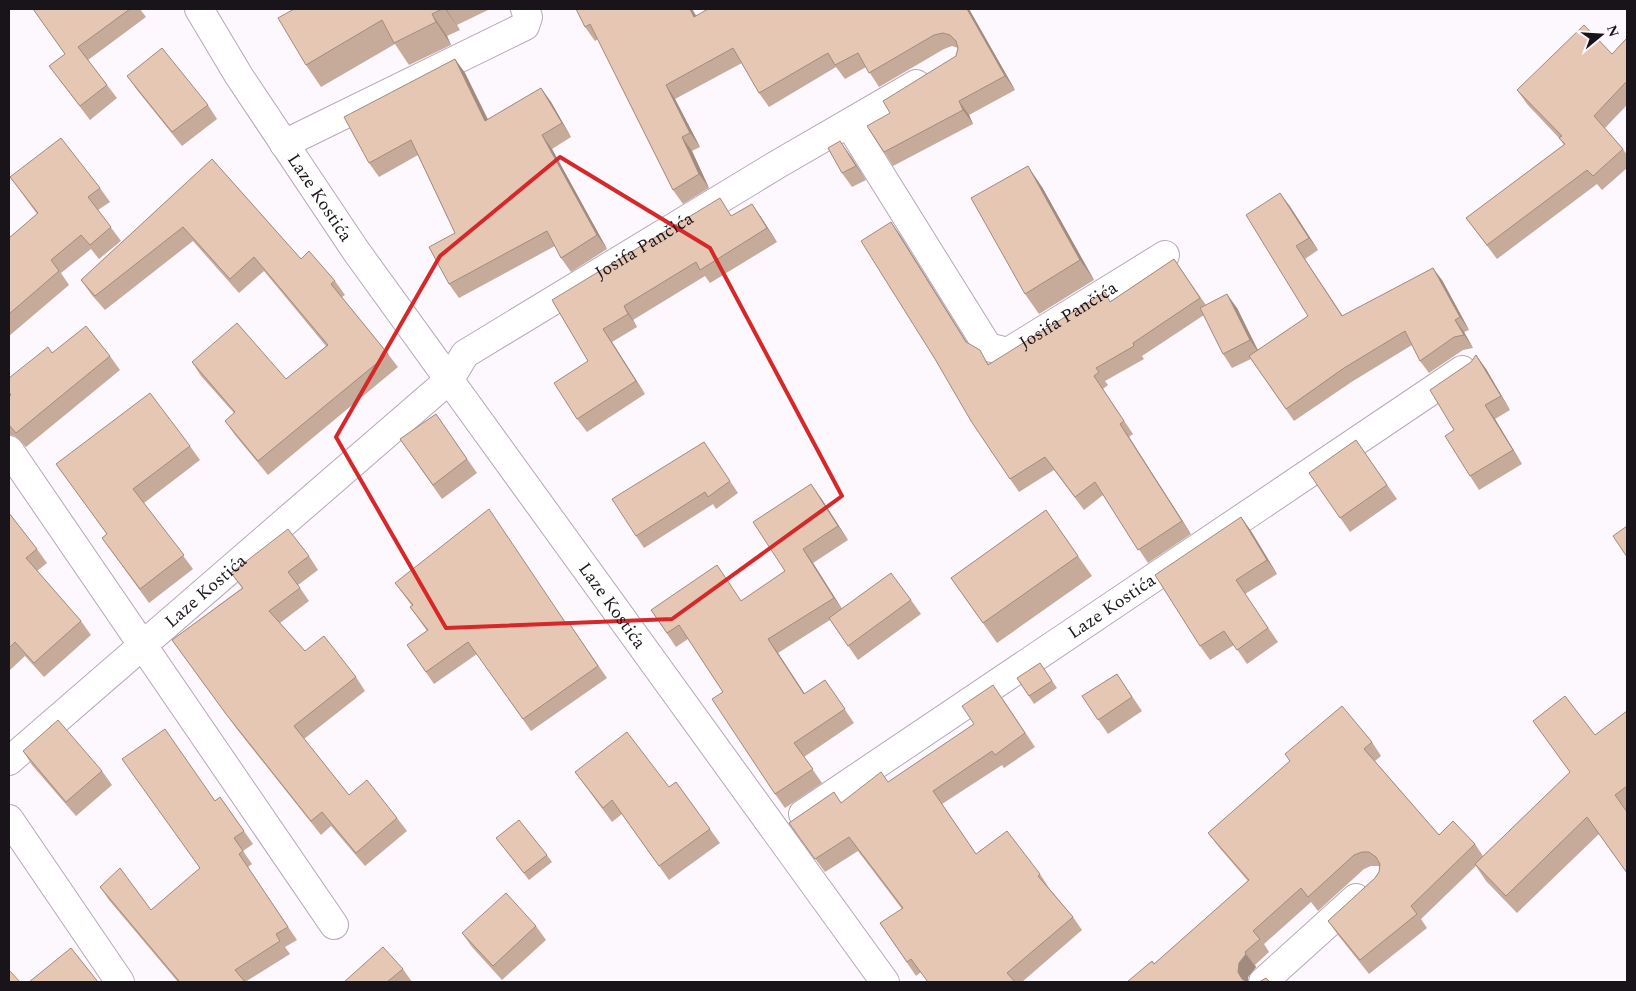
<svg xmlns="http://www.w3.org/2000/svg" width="1636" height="991" viewBox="0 0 1636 991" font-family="Spectral,serif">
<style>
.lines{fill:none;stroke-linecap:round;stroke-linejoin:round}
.minor-casing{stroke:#b6a7b8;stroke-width:30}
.minor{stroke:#fff;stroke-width:28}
.wall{fill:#c6ab9b}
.shaded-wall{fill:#a18b7e}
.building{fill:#e6c7b4;stroke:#a18b7e}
.marked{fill:none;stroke:#d62828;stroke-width:4;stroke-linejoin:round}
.labels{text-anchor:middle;stroke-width:5;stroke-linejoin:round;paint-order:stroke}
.street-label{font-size:18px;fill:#19141a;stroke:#fdf7fe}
</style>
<rect width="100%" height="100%" fill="#fdf7fe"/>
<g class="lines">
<g class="minor-casing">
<g id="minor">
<path id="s1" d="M199,9L239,76L356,251L885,982"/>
<path id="s2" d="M849,124L988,347L1008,352L1165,255"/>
<path d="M284,144L525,26L528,17L525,9"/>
<path d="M9,450L334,925"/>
<path id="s3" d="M9,761L450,379L465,354L778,164L916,84"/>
<path id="s4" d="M803,814L1462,370"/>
<path d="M9,819L120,982"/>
<path d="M1263,982L1356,898"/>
</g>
</g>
<use href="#minor" class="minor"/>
</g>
<path class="wall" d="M33,9H140L146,17L88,60L117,98L90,120L49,66L65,54Z
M294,9H490L457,25L460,30L447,36L451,45L409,65L395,44L321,87L306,65Z
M576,9H692L696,15L969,9L1015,90L969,115L973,124L893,166L884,152L890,113L956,56L958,48L952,46L944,49L879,87L866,67L845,79L836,67L769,107L759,93L742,63L675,99L700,147L692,151L709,188L683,204L673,190L598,39L595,41L585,27Z
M1627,38V105L1605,128L1623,149L1627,155V168L1602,190L1597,184L1497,259L1466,218L1564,145L1559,138L1527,104L1517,90L1612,54Z
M455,59L465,73L488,119L541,88L551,102L571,137L552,149L607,249L571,272L561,258L555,246L459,298L449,284L455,233L418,155L379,177L369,163Z
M127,76L208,105L217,119L182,146L137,90Z
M850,155L866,180L852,187L842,173Z
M212,159L301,259L335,281L345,295L342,297L388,354L398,367L268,475L235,435L225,421L234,413L201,376L192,362L286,379L326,346L264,271L239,293L193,241L105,310L91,294L81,280Z
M10,177L100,188L110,202L98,210L121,241L99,259L91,249L61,273L69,285L9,336V238L37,214Z
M1042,187L1094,280L1039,314L1025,294Z
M752,204L777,242L710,283L705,276L633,320L637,327L612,342L645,394L587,432L577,419L588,361L552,300L732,216Z
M1289,205L1318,250L1305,259L1343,316L1442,280L1469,330L1464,332L1473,348L1463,350L1429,373L1420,361L1412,345L1353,381L1294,421L1251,359L1232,368L1223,354L1204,315L1142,356L1144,359L1105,381L1108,385L1103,389L1133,434L1129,437L1191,534L1148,563L1103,495L1084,510L1054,470L1019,492L1010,479L891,222L900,235L967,343L989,364L1111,301L1174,259L1206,305L1237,308L1258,350L1308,316Z
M52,353L110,356L120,370L26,447L15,436L9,435V396Z
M1476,355L1486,369L1510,410L1495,419L1522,464L1479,490L1470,476L1454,430L1471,362Z
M436,414L477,473L442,499L400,439Z
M1356,440L1397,499L1350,532L1309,473Z
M704,442L738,493L716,509L713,504L644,548L636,536Z
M190,446L200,460L144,503L193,569L149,603L102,538L107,534L56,464Z
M821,498L848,540L813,563L842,609L911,600L921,614L858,660L830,620L778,653L805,694L825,680L854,723L804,757L822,783L785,808L775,794L723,692L688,639L676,647L651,610L741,601L785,571Z
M1046,510L1092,576L997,643L951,578Z
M9,513L37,549L47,563L37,571L81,621L91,635L44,677L25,656L9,671Z
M1241,517L1251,531L1277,574L1245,594L1278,642L1247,664L1234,645L1210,660L1200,646Z
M309,556L318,570L298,585L309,601L280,623L305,651L356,677L365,691L304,739L349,795L397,818L407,831L365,866L331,826L321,835L236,728L172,640L242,588L231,573Z
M395,583L567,625L569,623L607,678L531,731L477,654L434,684L407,645L427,631L410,607L412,606Z
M1040,663L1057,688L1034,704L1017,678Z
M1117,674L1142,711L1108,734L1082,696Z
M1003,699L1035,747L1004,768L1002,765L942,804L976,854L1040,874L1049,888L1073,917L1082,930L1022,982H928L921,972L916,976L880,923L902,909L858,851L825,872L789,823L834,792L841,803L888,782L974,724Z
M1627,711V873L1599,834L1517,913L1486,881L1476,866L1421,919L1427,928L1369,974L1338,935L1328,921L1375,878L1379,872L1380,867L1378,866H1371L1364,869L1318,911L1311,902L1264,944L1269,952L1255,965L1256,967L1248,977L1154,964L1248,881L1218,846L1208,833L1290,761L1285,754L1372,742L1381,756L1375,761L1439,835L1475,844L1483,856L1570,772L1533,721L1595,735Z
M23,751L102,771L112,785L76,816L32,765Z
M575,772L669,787L676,782L720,843L669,880L622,814L612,822Z
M220,797L253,844L243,851L252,864L248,867L297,940L285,947L290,954L245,982H177H178L109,900L100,887L151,910L200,868L215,801Z
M496,838L547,855L552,862L529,880Z
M536,926L546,940L502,980L472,947L462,933Z
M403,969L412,982H344Z"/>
<path class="shaded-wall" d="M445,9H446L460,30Z
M690,9H692L703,30L694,17Z
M967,9H969L1015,90L1005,76Z
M432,14L447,36L451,45L436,22Z
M455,59L465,73L495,135L485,121Z
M666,85L675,99L700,147L690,133Z
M541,88L551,102L571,137L562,123Z
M959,101L969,115L973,124L963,110Z
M542,135L552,149L607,249L597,235Z
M682,137L692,151L709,188L699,174Z
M840,141L850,155L866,180L856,166Z
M1028,166L1042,187L1094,280L1080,260Z
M1280,193L1289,205L1318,250L1309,238Z
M752,204L761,217L777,242L767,228Z
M891,222L900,235L975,355L966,342Z
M1433,268L1442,280L1469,330L1460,317Z
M1227,294L1237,308L1260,355L1250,340Z
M624,306L633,320L637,327L628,314Z
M1455,320L1464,332L1473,348L1464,335Z
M603,329L612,342L645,394L636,381Z
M1476,355L1486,369L1510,410L1501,396Z
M1485,405L1495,419L1522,464L1513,450Z
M1120,424L1129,437L1191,534L1182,521Z
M811,484L821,498L848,540L838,526Z
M1241,517L1251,531L1277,574L1267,560Z
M803,549L813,563L844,612L834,598Z
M768,639L778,653L814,708L804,694Z
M1246,954L1256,967L1248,977V982H1244L1238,972L1239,963Z"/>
<path class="building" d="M33,9H130L78,47L107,85L80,106L49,66L65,54Z
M294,9H442L432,14L436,22L394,43L382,20L306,65L278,18Z
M576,9H690L694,17L708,9H967L1005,76L959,101L963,110L884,152L867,126L890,113L883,101L956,56L958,48L956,41L950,35L943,33L934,35L869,73L858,53L835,65L828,53L759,93L733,48L666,85L690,133L682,137L699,174L673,190L590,24L585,27Z
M1584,25L1612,54L1627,38V81L1594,116L1623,149L1593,176L1587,170L1487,245L1466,218L1565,144L1559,138L1562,136L1517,90Z
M162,48L208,105L172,132L127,76Z
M455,59L485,121L541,88L562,123L542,135L597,235L561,258L547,231L449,284L429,247L455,233L411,140L369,163L344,117Z
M61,138L100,188L88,197L111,227L90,245L81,235L51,260L59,271L9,314V238L38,213L10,177Z
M840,141L856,166L842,173L828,148Z
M212,159L301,259L309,251L335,281L331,284L388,354L258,461L225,421L235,412L192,362L237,323L286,379L328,345L254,257L230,279L183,227L95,296L81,280Z
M1028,166L1080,260L1025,294L971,198Z
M1280,193L1309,238L1296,246L1342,316L1433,268L1460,317L1455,320L1464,335L1454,337L1420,361L1405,331L1344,368L1286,409L1249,356L1308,316L1246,215Z
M720,198L731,216L752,204L767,228L700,270L696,262L624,306L628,314L603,329L636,381L577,419L554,383L588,361L552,300Z
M891,222L966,342L980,350L988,365L1105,292L1110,302L1174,259L1200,298L1133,343L1134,346L1096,368L1099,372L1094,376L1124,421L1120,424L1182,521L1138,550L1095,482L1075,497L1045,457L1010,479L971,421L935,359L861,241Z
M1227,294L1250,340L1223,354L1200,308Z
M86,326L110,356L16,433L9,425V396L11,395L9,392V378L48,347L52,353Z
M1476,355L1501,396L1485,405L1513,450L1470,476L1445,436L1454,430L1430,390L1471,362Z
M150,393L190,446L133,489L184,555L140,589L102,538L107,534L56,464Z
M436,414L467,459L433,485L400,439Z
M1356,440L1387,485L1340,518L1309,473Z
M704,442L730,481L708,497L705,492L636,536L612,499Z
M811,484L838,526L803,549L834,598L768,639L804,694L825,680L845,709L794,743L813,769L775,794L712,699L723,692L679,625L667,633L651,610L717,565L741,601L785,571L753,522Z
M489,509L567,625L569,623L598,666L523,719L468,642L426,672L407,645L428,630L410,607L413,605L395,583Z
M1046,510L1078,556L983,623L951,578Z
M9,513L37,549L26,558L81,621L34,663L15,642L9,648V604L10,603L9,602Z
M1241,517L1267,560L1236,580L1268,628L1237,650L1224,631L1200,646L1155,575Z
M1627,526V557L1613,536Z
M288,529L309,556L288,572L300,588L269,611L305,651L324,636L356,677L294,726L349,795L367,780L397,818L356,853L322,812L311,821L226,714L172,640L243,588L231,573Z
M891,573L911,600L848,646L829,618Z
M1040,663L1052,681L1029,696L1017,678Z
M1117,674L1132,697L1098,720L1082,696Z
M993,685L1025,733L995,755L992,751L933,791L976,854L1007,831L1040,874L1038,876L1073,917L1007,973L1015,982H928L911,959L907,962L880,923L903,908L849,837L815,859L789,823L834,792L841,803L881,772L888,782L974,724L962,706Z
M1565,696L1595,735L1627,711V786L1615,795L1627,812V873L1587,817L1506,896L1475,864L1570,772L1533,721Z
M1342,706L1372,742L1364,749L1439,835L1453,821L1475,844L1411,906L1417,914L1360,960L1328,921L1375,878L1379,872L1380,864L1376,857L1369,852H1362L1354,855L1308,897L1301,888L1253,931L1260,939L1245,952L1246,954L1239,963L1238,972L1242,979L1247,982H1127L1152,961L1154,964L1249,880L1208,833L1290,761L1285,754Z
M58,720L102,771L66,802L23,751Z
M165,729L215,801L220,797L244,831L234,838L243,851L239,854L288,927L276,934L280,941L235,970L245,982H177L179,981L100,887L120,868L151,910L200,868L122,759Z
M627,732L669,787L676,782L710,829L659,866L612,800L603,808L575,772Z
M519,820L547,855L524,873L496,838Z
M506,893L536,926L493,966L462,933Z
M383,947L403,969L387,982H344Z
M71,948L98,982H29Z
M9,970L20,982H9Z
M1266,978L1270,982H1259Z"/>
<path class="marked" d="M560,157L710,248L842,496L672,619L446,628L336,437L440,256Z"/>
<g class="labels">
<g class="street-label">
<text dy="6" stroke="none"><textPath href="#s1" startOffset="224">Laze Kostića</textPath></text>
<text dy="6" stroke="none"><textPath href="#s3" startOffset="822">Josifa Pančića</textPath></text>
<text dy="6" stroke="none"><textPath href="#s2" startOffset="354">Josifa Pančića</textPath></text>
<text dy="6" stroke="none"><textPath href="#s3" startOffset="260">Laze Kostića</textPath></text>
<text dy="6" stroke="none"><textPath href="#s1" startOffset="726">Laze Kostića</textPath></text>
<text dy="6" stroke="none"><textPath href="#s4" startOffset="372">Laze Kostića</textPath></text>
</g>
</g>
<rect width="1636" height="991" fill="none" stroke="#19141a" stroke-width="20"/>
<g transform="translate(1601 35) rotate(72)" stroke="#fdf7fe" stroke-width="4" paint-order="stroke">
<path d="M0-4L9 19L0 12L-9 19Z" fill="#19141a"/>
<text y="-8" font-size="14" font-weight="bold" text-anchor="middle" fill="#19141a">N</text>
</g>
</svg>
